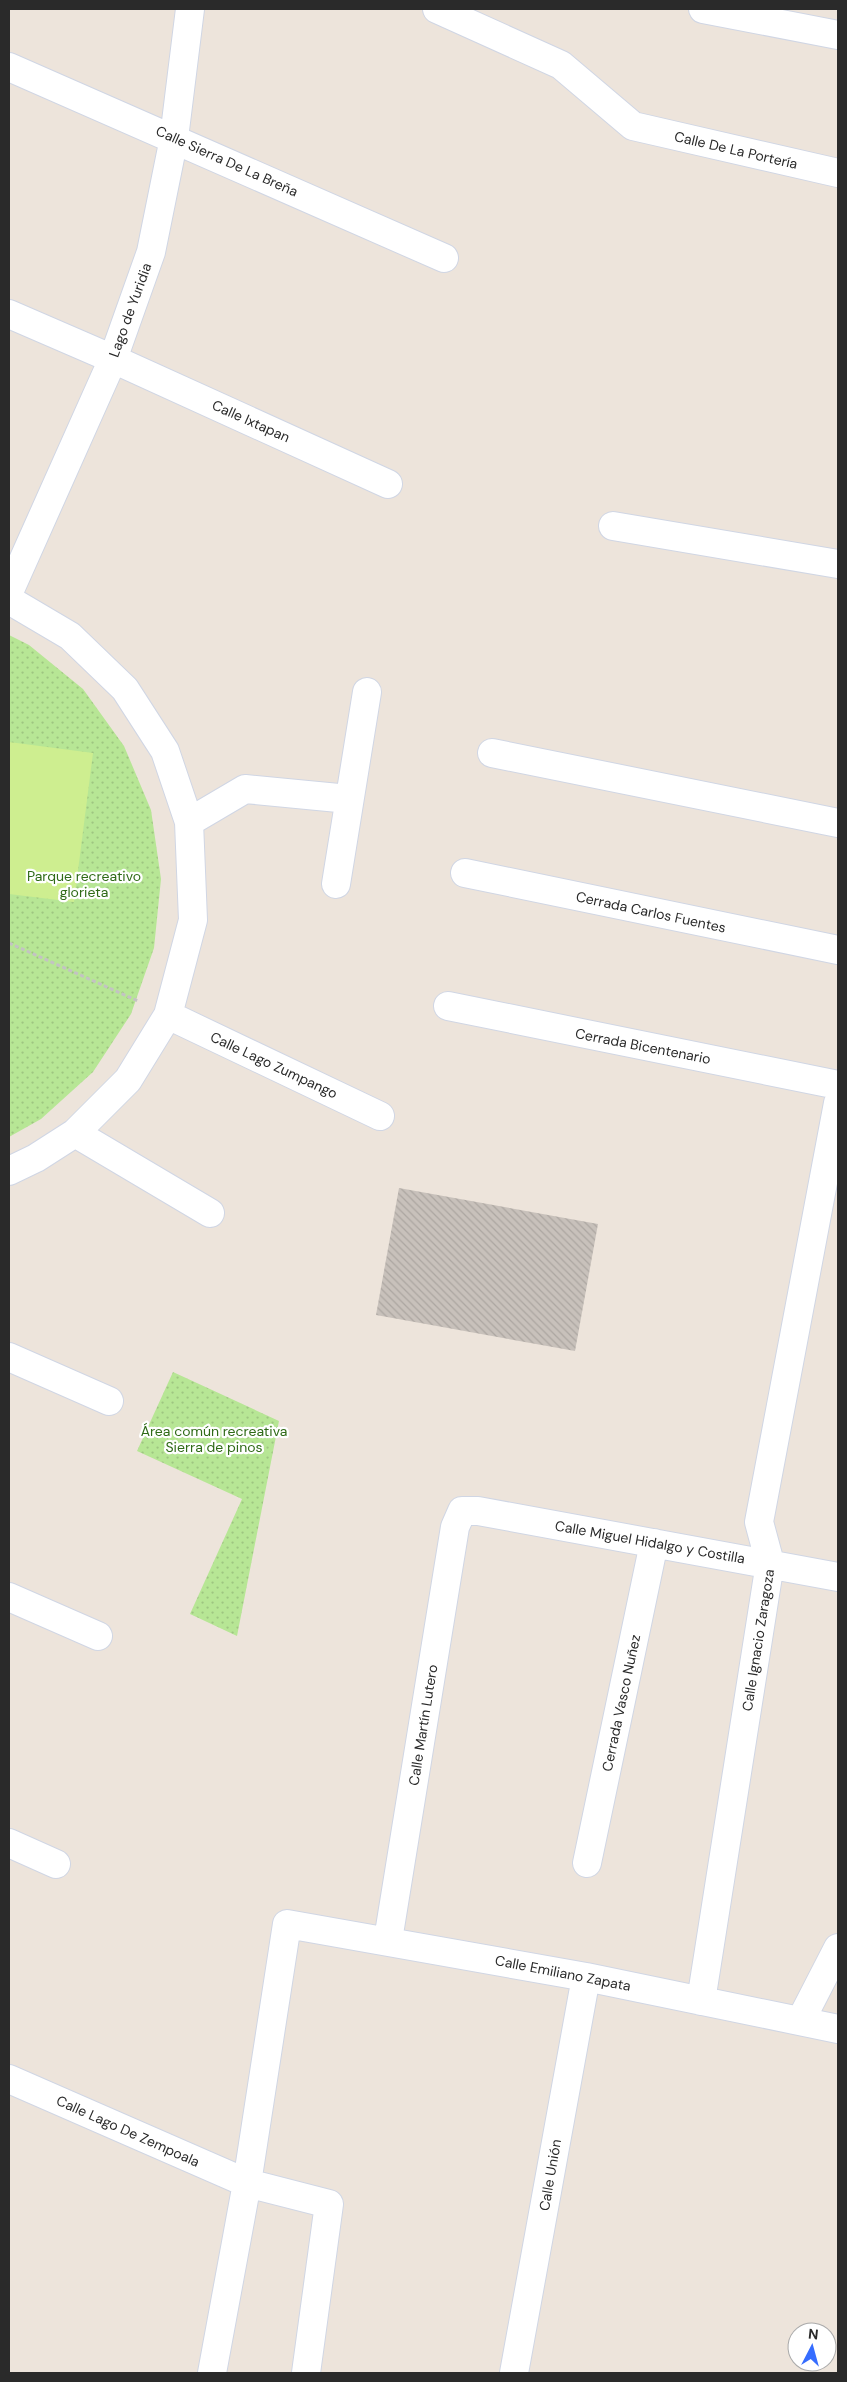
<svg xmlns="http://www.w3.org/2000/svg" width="847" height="2382" viewBox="0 0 847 2382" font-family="'DM Sans',sans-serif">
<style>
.green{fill:url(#green-dots)}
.pitch{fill:#ceee90}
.building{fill:url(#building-back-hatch)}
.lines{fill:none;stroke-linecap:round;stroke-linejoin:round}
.minor-casing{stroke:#d0d6e4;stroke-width:30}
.path{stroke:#c3c3c3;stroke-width:3;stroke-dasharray:4 2.5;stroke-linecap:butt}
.minor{stroke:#fff;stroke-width:28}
.labels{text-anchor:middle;stroke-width:4.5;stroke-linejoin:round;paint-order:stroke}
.street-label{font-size:14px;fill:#2a2a2a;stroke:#fff}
.park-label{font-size:14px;fill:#2f6a17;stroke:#fff}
</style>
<defs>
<pattern id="green-dots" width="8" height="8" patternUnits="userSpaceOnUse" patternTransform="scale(1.25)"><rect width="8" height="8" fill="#b7e695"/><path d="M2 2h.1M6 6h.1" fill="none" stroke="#9ec581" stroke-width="1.8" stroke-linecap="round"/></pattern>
<pattern id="building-back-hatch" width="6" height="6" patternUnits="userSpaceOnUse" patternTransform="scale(1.25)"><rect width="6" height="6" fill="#c8c1bb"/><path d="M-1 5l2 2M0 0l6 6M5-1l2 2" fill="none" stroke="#aca6a1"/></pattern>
</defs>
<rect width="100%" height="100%" fill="#ede4db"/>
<path class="green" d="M9,635L29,645L83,689L124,746L151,810L161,879L154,948L131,1014L93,1072L41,1119L9,1137Z
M173,1372L279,1421L237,1636L190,1614L242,1499L137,1451Z"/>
<path class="pitch" d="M9,742L93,753L74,902L9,894Z"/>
<path class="building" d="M399,1188L598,1224L575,1351L376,1315Z"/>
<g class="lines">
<g class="minor-casing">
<path id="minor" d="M437,9L561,65L633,126L838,173
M703,9L838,35
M9,67L444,258
M9,314L113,359L388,484
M613,526L838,564
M9,592L113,359L151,252L174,138L190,9
M9,600L70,636L125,689L165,751L189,822L193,920L168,1015L128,1080L75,1133L36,1158L9,1171
M492,753L838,823
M189,822L245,789L349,799
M465,873L838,950
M336,884L367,692
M448,1006L838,1085
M168,1015L380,1116
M75,1133L210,1213
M9,1357L109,1401
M9,1597L98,1636
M9,1843L56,1864
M587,1863L654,1543
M388,1940L455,1527L462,1511H478L838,1577
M701,2001L770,1563L759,1522L838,1103
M801,2020L838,1948
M9,2079L247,2183L329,2204L306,2373
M212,2373L247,2183L287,1924L586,1977L838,2029
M514,2373L586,1977"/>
</g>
<path class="path" d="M9,943L138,1001"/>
<use href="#minor" class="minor"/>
</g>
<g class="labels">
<g class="street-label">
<text transform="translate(736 150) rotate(13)" y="5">Calle De La Portería</text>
<text transform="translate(227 161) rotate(24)" y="5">Calle Sierra De La Breña</text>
<text transform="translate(130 310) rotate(-70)" y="5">Lago de Yuridia</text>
<text transform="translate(251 421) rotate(24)" y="5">Calle Ixtapan</text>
<text transform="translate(651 912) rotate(12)" y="5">Cerrada Carlos Fuentes</text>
<text transform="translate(643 1046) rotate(11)" y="5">Cerrada Bicentenario</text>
<text transform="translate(274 1065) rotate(25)" y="5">Calle Lago Zumpango</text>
<text transform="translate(650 1542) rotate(10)" y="5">Calle Miguel Hidalgo y Costilla</text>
<text transform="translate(758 1640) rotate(-81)" y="5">Calle Ignacio Zaragoza</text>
<text transform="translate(621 1703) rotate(-78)" y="5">Cerrada Vasco Nuñez</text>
<text transform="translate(423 1725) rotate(-81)" y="5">Calle Martín Lutero</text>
<text transform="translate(563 1973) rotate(11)" y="5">Calle Emiliano Zapata</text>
<text transform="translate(128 2131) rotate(24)" y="5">Calle Lago De Zempoala</text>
<text transform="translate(550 2175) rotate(-80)" y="5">Calle Unión</text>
</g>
<g class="park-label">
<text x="84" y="881">Parque recreativo<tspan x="84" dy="16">glorieta</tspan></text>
<text x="214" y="1436">Área común recreativa<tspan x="214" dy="16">Sierra de pinos</tspan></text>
</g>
</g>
<rect width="847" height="2382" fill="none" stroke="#2a2a2a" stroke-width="20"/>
<g transform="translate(812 2347) rotate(6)"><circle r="24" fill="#ffffff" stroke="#aaaaaa"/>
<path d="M0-4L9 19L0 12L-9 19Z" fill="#366dff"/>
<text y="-8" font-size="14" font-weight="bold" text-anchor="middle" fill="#2a2a2a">N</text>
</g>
</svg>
